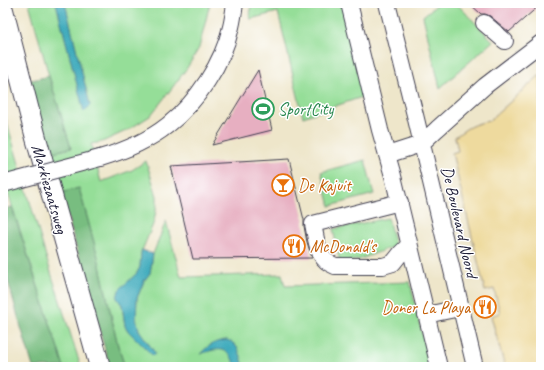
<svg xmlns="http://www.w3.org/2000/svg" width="544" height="370" viewBox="0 0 544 370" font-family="Caveat,sans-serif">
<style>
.green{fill:#95de98;stroke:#5c806a}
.forest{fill:#78bd80;stroke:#4d705e}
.sand{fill:#eeda9e;stroke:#887e6c}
.water{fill:#3daabc;stroke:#30667c}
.building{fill:#e7afc1}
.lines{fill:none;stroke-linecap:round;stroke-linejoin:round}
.minor-casing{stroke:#413f50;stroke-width:18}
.major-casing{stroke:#413f50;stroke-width:22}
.minor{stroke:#fff;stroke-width:16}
.major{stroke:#fff;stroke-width:20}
.minor-bridge-casing{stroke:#413f50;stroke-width:18;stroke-linecap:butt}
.minor-bridge{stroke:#fff;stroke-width:16}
.labels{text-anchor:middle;stroke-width:3;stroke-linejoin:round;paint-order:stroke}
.leisure-label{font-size:17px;fill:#27864d;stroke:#fff;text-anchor:start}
.food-label{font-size:17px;fill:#c56008;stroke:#fff;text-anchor:start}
.street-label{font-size:17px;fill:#22223b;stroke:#fff}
</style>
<rect width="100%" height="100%" fill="#fff"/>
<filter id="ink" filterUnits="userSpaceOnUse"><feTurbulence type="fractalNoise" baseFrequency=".025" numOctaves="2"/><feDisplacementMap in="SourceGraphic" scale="8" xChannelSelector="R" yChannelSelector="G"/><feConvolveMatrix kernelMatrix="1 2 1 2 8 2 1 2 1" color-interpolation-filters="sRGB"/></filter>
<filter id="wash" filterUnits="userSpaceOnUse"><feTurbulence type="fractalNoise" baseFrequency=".012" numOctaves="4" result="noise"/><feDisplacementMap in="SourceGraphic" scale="16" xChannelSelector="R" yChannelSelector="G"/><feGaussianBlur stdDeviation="0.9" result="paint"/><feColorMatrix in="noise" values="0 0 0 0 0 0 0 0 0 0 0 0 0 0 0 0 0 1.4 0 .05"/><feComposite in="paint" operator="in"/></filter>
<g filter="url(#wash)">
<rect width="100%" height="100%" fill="#eee6ca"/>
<path class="green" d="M29,3H56L84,111L90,105L65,3H210L199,48L187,68L166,96L150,116L128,130L102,142L91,144L101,182L132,170L146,161L157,196V204L154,222L141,253L140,267L137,273L133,277L117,298L122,305L125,326L129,332L145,340L139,330L136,318L137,298L144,281L150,273L153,254L166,221L181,277L282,274L285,286L410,282L430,367H244L237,347L227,340C215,341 210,345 201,353C205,352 209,350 213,349C226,348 233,355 235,367H125L118,346L98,257L79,188L61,193L50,153L71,148L49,76Z
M251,3H343L365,96L303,117L278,12L250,19Z
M439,3H456L493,41L440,88L423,16Z
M3,109L46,257L81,367H64L3,178Z
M365,160L374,194L330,206L321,172Z
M388,218L395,246L358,260L340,263L333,229Z"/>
<path class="forest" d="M49,76L71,148L50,153L28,81Z
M79,188L98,257L118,346L125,367H110L61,193Z
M12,207L64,367H33L20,324L3,263V209Z"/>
<path class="sand" d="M540,75L541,85V367H505L491,316L500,313L494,289L485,291L452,153L458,151L455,137C468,127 473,124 489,121Z"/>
<path class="water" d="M56,3H65L90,105L84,112Z
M142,250L153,254L150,273L144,281L137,298L136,318L139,330L155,353L153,356L129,332L125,326L122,305L117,298L119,290L137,273L140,267L141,253Z
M227,340C239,343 241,357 244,367H235C230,345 217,348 200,354C209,345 215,341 227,340Z"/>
<g id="blocks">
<path class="building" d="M469,3H541V4L509,32L490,16L485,14H481Z
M258,70L272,130L212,145Z
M289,159L304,220V226L307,242L312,258L193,259L171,166Z"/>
</g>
</g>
<g filter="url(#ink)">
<use href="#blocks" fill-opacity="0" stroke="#413f50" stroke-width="1"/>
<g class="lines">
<g class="minor-casing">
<path id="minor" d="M349,3L380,130L393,176L439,367
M387,3L416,119L475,367
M484,23L505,41
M387,155L421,144L437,129L485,86L541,43
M100,158C124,151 148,141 168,125C197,102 223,63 231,27C233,19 234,11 235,3
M400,202L313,224C316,237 317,256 329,263C331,264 333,265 335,266H383L393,263L401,253L409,245
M426,315L460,308"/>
</g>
<g class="major-casing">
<path id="major" d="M3,10L36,138L100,367"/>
</g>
<use href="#minor" class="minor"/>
<use href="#major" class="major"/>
<g class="minor-bridge-casing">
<path id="minor-bridge" d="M3,184L100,158"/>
</g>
<use href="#minor-bridge" class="minor-bridge"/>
</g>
</g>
<defs>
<g id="stadium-ring" transform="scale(1.15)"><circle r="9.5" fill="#fff" stroke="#2e9e5b" stroke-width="1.5"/><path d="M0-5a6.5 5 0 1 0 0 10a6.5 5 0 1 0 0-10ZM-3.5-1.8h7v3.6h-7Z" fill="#2e9e5b"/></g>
<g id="bar-ring" transform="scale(1.15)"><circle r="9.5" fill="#fff" stroke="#e8710a" stroke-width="1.5"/><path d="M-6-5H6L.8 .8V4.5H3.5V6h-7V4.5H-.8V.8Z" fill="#e8710a"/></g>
<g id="restaurant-ring" transform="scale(1.15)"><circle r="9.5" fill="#fff" stroke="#e8710a" stroke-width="1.5"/><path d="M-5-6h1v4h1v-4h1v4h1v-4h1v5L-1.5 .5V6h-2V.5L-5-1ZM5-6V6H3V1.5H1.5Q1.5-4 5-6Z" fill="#e8710a"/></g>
</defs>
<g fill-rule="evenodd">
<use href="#stadium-ring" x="263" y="109"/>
<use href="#bar-ring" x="283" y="185"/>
<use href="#restaurant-ring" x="294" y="246"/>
<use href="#restaurant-ring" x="485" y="307"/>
</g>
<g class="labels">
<g class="leisure-label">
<text x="278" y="115">SportCity</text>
</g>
<g class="food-label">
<text x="298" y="191">De Kajuit</text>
<text x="310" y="252">McDonald's</text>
<text x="470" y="313" text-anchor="end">Doner La Playa</text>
</g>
<g class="street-label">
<text transform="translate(50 189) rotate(74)" y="6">Markiezaatsweg</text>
<text transform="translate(460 222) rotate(77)" y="6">De Boulevard Noord</text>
</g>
</g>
<rect width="544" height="370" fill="none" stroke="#fff" stroke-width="16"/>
</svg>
